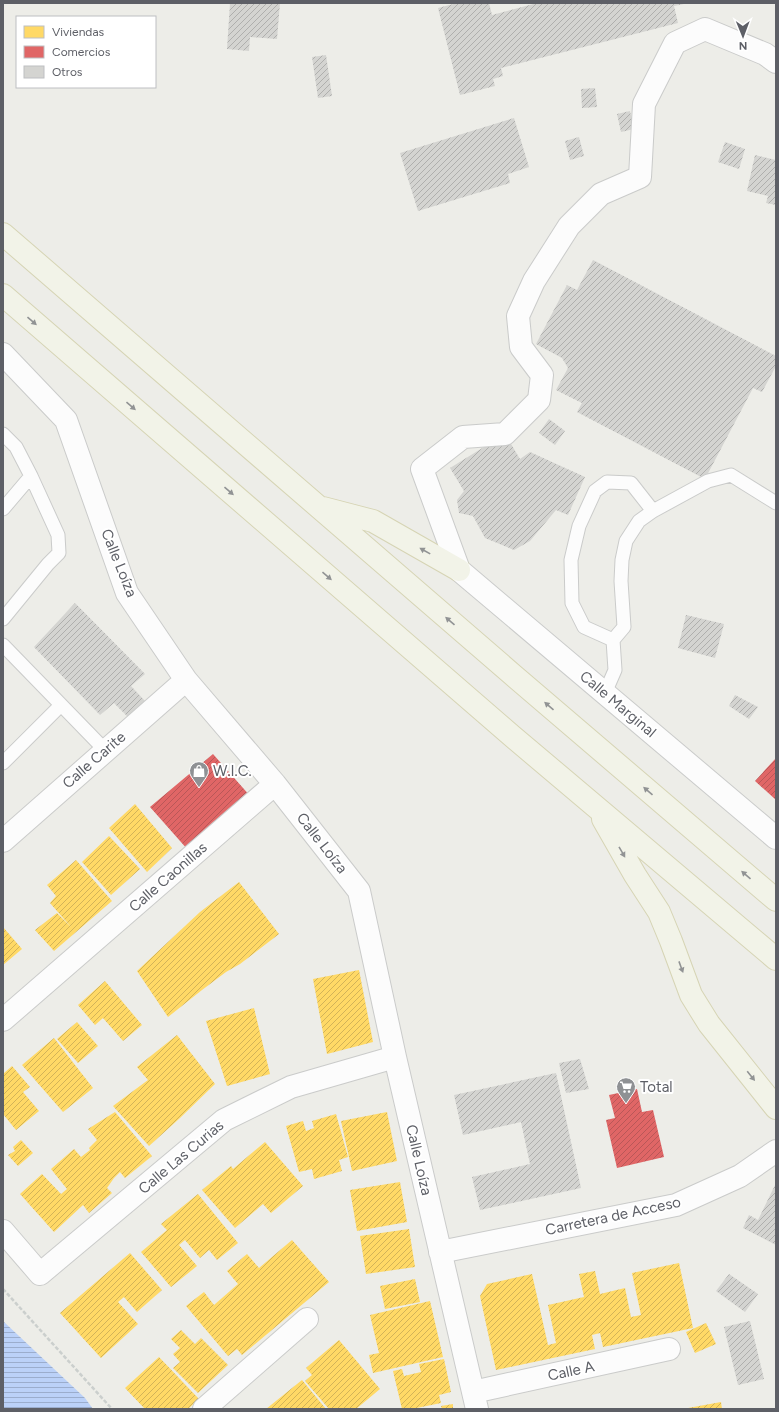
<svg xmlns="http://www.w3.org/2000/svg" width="779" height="1412" viewBox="0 0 779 1412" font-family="Figtree,sans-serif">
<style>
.water{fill:url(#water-rules)}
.homes{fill:url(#homes-hatch)}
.shops{fill:url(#shops-hatch)}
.building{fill:url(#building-hatch)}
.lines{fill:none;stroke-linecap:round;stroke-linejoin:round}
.lane-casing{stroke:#cacbca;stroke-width:15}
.street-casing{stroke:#cacbca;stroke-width:24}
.primary-casing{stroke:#d6d4b4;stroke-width:24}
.path{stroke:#cbcfcd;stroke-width:2.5;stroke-dasharray:4 2;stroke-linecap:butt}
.lane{stroke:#fcfcfc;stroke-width:13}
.street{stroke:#fcfcfc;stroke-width:22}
.primary{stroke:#f2f3e8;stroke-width:22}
.oneway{fill:#919394}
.labels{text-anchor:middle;stroke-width:4;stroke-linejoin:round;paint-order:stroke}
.street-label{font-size:15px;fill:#5d5f66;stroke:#fff}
.poi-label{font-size:15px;fill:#5d5f66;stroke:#fff;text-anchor:start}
</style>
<defs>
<pattern id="water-rules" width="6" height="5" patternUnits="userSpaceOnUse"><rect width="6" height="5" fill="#bbd1f8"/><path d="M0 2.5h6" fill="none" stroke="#9badcd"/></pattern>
<pattern id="homes-hatch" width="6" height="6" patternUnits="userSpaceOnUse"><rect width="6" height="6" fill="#ffd966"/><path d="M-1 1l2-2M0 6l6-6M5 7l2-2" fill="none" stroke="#d2b358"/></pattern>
<pattern id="shops-hatch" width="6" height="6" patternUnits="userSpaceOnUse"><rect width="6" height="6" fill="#e06666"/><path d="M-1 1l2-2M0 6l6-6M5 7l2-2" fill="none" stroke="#b95758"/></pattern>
<pattern id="building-hatch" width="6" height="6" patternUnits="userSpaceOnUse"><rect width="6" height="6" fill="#d4d4d1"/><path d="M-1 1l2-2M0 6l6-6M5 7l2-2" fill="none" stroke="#afafad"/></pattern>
</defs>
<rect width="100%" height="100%" fill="#edede8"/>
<path class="water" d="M3,1321L85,1398L93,1409H3Z"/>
<path class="homes" d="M135,804L172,848L147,872L109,828Z
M109,836L140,869L111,895L82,862Z
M76,860L112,901L54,951L35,930L57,913L71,927L50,903L56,896L47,885Z
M239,882L279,934L240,964L226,972L202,990L168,1017L137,971L200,912Z
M3,927L22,949L3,965Z
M359,970L373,1042L327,1054L313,979Z
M105,981L142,1025L123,1041L103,1018L95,1025L78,1005Z
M254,1008L270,1074L227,1086L206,1021Z
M77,1022L98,1046L78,1063L57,1039Z
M177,1035L215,1084L180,1118L149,1146L113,1106L148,1080L137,1067Z
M54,1038L93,1088L63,1112L22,1065Z
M12,1066L30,1087L23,1092L39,1111L16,1130L3,1114V1074Z
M115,1112L152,1156L125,1178L120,1172L114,1178L107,1188L112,1193L89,1213L83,1205L54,1232L20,1194L42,1174L61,1194L67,1189L51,1169L74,1149L81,1157L90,1150L89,1148L97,1140L88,1129Z
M387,1112L397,1161L352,1171L341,1121Z
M336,1114L348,1157L339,1160L342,1171L314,1179L312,1169L299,1172L286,1126L303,1121L306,1131L314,1128L312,1121Z
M21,1140L33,1153L18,1166L8,1155L15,1151L13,1147Z
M265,1142L303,1186L271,1213L263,1204L235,1228L202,1190L231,1166L233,1169Z
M400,1182L407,1222L357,1231L350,1190Z
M198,1194L238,1243L217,1260L209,1250L200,1258L185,1240L179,1245L197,1266L171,1287L141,1252L167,1230L161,1224Z
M409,1229L415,1267L366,1274L360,1236Z
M292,1240L329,1282L242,1355L237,1349L228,1356L186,1306L204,1292L214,1305L238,1284L227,1271L247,1254L259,1268Z
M130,1253L162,1290L137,1312L124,1297L118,1302L138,1324L101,1358L60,1313Z
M679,1263L693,1328L603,1347L600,1333L592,1335L595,1349L496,1370L480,1296L487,1284L532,1274L548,1345L556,1343L548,1305L584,1297L579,1274L595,1271L600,1294L625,1288L631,1317L641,1315L632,1273Z
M415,1279L420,1302L385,1309L380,1286Z
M430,1301L443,1357L373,1373L369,1355L379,1353L370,1315Z
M706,1323L716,1344L695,1353L686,1332Z
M181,1330L195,1344L201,1338L228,1365L198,1393L173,1368L180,1362L173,1354L180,1348L171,1339Z
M339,1340L380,1389L356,1409H329L305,1381L312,1375L306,1368Z
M159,1357L199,1399L188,1409H145L125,1388Z
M444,1359L451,1392L439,1395L441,1403L412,1409H402L393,1371L402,1369L404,1376L421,1372L419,1364Z
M302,1380L326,1409H266Z
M721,1402L722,1409H688V1408Z
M453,1404V1409H442L441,1406Z"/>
<path class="shops" d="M213,754L251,797L188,850L150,807Z
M776,758V800L755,781Z
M637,1089L642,1112L653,1110L664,1157L617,1168L606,1120L615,1118L609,1095Z"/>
<path class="building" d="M230,3H280L277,39L250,37L249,51L227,49Z
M457,3H489L492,15L537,3L684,4L674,6L678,23L501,68L503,76L493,79L495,86L460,95L438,8Z
M326,55L332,96L318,98L312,57Z
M595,88L597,107L582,108L581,89Z
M630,111L634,129L621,132L617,114Z
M514,118L529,167L508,174L510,183L418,211L400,153Z
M579,137L584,156L570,160L565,141Z
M725,142L745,149L739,169L718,162Z
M755,155L776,160V205L766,203L768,196L747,191Z
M593,260L776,356V366L762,392L753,388L705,479L577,412L582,403L556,390L568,368L562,358L536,344L567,285L577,290Z
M549,419L565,431L555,445L539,433Z
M505,434L520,459L530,452L585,477L568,515L556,510L530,541L514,550L485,538L473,516L459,513L457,500L464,491L450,468Z
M75,603L145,674L131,686L146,702L128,717L114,703L100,715L34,647Z
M686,615L724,624L715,658L678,648Z
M735,695L758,707L749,719L729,706Z
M580,1059L589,1089L566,1093L559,1063Z
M556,1073L581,1188L480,1210L472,1177L530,1164L521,1122L463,1135L454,1095Z
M776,1183V1245L743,1228L749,1215L758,1220Z
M729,1274L758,1294L745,1312L716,1291Z
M750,1321L764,1379L738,1385L724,1327Z"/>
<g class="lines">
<g class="lane-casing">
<path id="lane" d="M3,434L16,447L31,476L58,535L59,553L48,564L3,619
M3,509L31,476
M613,640L584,627L572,603L571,560L579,526L595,491L607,482L631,483L653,511
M3,645L105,750
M605,693L615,670L613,640L624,627L621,581L622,560L626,541L639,521L653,511L708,481L731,475L776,503
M3,763L61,705"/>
</g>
<g class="street-casing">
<path id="street" d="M776,62L765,54L705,29L675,43L644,104L640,177L601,194L569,226L534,281L518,316L521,347L542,375L539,400L505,434L463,437L422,469L459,570L776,838
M3,354L66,420L127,593L186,680L275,784L359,891L395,1057L477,1409
M3,841L186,680
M3,1020L275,784
M3,1231L40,1274L224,1120L291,1087L395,1057
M440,1252L676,1205L740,1176L776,1151
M473,1392L669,1349
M204,1409L307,1319"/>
</g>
<g class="primary-casing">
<path id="primary" d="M3,234L513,675L776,900
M3,295L512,736L776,959
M323,508L373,521L459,570
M603,819L635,875L659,912L671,941L691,995L709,1024L776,1108"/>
</g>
<path class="path" d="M3,1289L112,1409"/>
<use href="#lane" class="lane"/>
<use href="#street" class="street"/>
<use href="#primary" class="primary"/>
</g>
<defs><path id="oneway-solid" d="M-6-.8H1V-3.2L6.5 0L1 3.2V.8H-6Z"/></defs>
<g class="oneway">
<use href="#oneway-solid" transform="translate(32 321) rotate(41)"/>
<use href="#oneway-solid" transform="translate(131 406) rotate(41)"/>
<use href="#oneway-solid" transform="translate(229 491) rotate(41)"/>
<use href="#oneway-solid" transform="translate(425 551) rotate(-151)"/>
<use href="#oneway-solid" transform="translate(327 576) rotate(41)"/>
<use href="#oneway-solid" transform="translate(450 621) rotate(-139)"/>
<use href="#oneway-solid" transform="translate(549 706) rotate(-139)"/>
<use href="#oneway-solid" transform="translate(648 791) rotate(-139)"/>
<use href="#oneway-solid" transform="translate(622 852) rotate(60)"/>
<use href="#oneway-solid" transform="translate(746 875) rotate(-139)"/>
<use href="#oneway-solid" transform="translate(681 967) rotate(70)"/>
<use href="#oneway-solid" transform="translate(751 1076) rotate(51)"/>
</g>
<defs>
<g id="shop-pin" transform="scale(1)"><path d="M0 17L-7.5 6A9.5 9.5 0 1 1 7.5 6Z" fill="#8f9194" stroke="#fff"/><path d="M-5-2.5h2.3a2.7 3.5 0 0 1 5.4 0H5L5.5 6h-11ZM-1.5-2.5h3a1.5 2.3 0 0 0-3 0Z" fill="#fff"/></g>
<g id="supermarket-pin" transform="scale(1)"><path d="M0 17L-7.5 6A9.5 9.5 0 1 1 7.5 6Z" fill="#8f9194" stroke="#fff"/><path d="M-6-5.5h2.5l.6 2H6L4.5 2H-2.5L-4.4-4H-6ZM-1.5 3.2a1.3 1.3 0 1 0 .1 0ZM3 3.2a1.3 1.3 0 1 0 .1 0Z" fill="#fff"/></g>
</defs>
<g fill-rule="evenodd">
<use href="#shop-pin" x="199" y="771"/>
<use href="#supermarket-pin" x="626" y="1087"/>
</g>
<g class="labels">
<g class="street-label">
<text transform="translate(119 563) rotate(68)" y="5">Calle Loíza</text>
<text transform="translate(618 704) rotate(40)" y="5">Calle Marginal</text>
<text transform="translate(94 760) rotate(-41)" y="5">Calle Carite</text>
<text transform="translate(322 843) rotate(52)" y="5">Calle Loíza</text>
<text transform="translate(168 877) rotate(-41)" y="5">Calle Caonillas</text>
<text transform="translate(181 1157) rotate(-40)" y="5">Calle Las Curias</text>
<text transform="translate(419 1160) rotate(77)" y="5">Calle Loíza</text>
<text transform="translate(613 1216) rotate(-12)" y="5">Carretera de Acceso</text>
<text transform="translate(571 1371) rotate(-12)" y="5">Calle A</text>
</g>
<g class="poi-label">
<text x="213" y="776">W.I.C.</text>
<text x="640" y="1092">Total</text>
</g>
</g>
<rect width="779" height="1412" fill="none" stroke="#5d5f66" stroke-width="8"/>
<rect x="16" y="16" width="140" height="72" fill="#ffffff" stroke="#bebfc2"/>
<rect x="24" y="26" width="20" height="12" fill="#ffd966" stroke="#bebfc2"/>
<text x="52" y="36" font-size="12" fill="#5d5f66">Viviendas</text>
<rect x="24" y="46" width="20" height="12" fill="#e06666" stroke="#bebfc2"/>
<text x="52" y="56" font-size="12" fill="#5d5f66">Comercios</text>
<rect x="24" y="66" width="20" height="12" fill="#d4d4d1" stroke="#bebfc2"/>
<text x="52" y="76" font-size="12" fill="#5d5f66">Otros</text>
<g transform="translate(743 36) rotate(179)" stroke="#ffffff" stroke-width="3" paint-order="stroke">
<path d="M0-3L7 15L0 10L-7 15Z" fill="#5d5f66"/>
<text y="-6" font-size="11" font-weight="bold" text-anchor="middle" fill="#5d5f66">N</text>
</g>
</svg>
